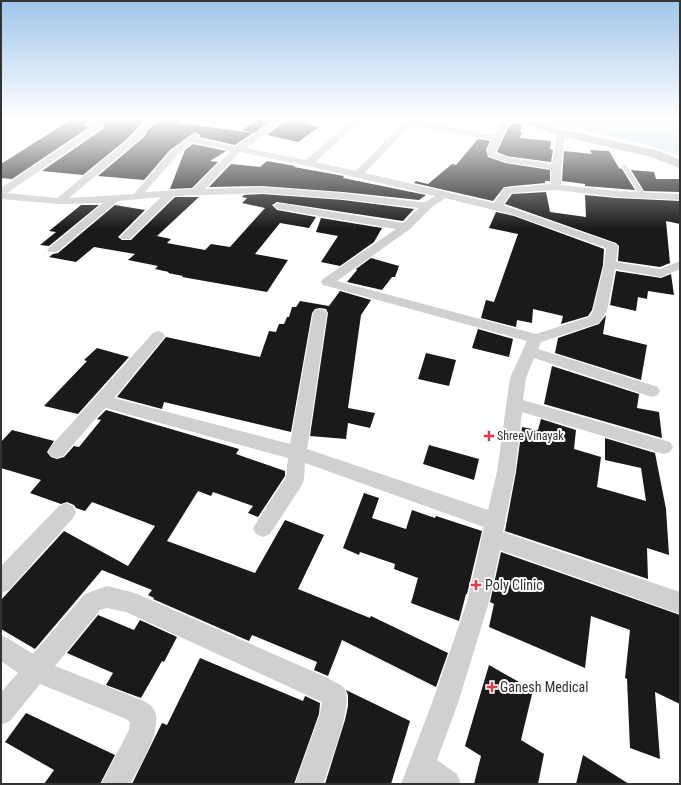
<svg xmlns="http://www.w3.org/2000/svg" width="681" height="785" viewBox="0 0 681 785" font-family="'Roboto Condensed',sans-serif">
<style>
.water{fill:#cfe2ee}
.building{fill:#1a1a1a}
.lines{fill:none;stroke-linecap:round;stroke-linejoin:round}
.lane{fill:#d0d0d0;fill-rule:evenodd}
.street{fill:#d0d0d0;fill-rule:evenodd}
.secondary{fill:#bdbdbd;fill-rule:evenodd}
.poi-dot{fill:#e63946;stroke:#fff;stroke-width:1.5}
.labels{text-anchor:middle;stroke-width:4;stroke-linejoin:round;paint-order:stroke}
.poi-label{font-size:12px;fill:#333;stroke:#fff;text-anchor:start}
.near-poi-label{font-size:14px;fill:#333;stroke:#fff;text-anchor:start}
</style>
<rect width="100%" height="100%" fill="#fff"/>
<path class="water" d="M544,119H680V156L647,145L567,127Z"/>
<path class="building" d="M72,119H89L84,125L88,128L12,179L1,178V164Z
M103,119H149L141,124L128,138L83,175L42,171L103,129L104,124L100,122Z
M162,119H184L178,123L253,133L235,145L200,137V135L195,132L170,150L144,180L98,176L144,137L148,130Z
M260,119H274L254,133L242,130Z
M288,119H311L304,124L319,127L298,142L267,135Z
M514,123L523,125L520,131L522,132L520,138L551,141L550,149L553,150L551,162L507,156L497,152L509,126Z
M478,139L490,141L486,150L488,157L505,163L550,170V181H545V183L504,187L493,201L414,183L416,181L428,184L452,164L456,165Z
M193,144L226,151L210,161L218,162L192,188L170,189L185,150Z
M590,150L609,151L619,168L622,169L635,190L585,186V184L562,181L564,151L592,154Z
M267,161L295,166L294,167L344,176L343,178L426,195L419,200L343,192L262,186L209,187L231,164L260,167Z
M631,170L654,172L656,179H680V192L644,191Z
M546,192L550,212L586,217L585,195L616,198L680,201V224L666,221L670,263L660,267L618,261L619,246L616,243L505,204L512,194Z
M262,194L343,200L414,209L403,221L277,202L272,205L277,210L316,217L309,228L280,223L255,254L288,260L267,292L182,277L183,276L168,273L169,272L155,269L158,266L128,260L135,254L94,247L76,262L49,257L53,254L58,253L115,205L145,210L118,237L122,240H131L175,197H199L157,236L171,239L167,243L205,250L211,244L230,247L265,208L242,203L247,198L242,197L244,195Z
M81,205H99L49,246L40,245L56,232L49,231Z
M496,212L514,216L604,249L603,265L592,310L588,316L561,324L563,316L533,309L532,323L517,320L516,327L481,318L486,300L494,302L518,234L489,228Z
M321,218L382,228L374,242L340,266L321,262L338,236L316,232Z
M371,258L399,266L395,277H392L382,290L347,282L357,270L356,269Z
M616,271L661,278L671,274L674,295L648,291L647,299L638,297L636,311L610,305Z
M340,291L371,300L361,315L348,408L375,413L370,428L348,423L346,439L310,436L328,313L326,309L320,308L315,309L312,313L291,432L164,402L162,409L117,397L166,337L260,357L269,331L276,332L279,324H284L287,317H289L292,307H296L300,301L329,306Z
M606,315L603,334L647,345L641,380L555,353L558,338L599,324Z
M478,329L513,339L509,357L472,348Z
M97,348L129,357L78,414L44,406L87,361L84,360Z
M426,353L456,360L449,386L418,379Z
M552,366L639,394L637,408L659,412L662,438L544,404Z
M106,410L239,449L236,454L285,471V476L258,517L248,513L253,506L213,492L211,496L198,491L167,541L255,573L285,520L324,535L298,589L370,618L371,616L448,653L436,687L342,640L328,676L314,670L317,662L252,635L249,641L153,599L154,598L148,595L152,590L102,570L35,649L1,629V600L64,531L128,566L155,526L92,502L85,511L76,508L74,505L67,502L61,504L30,493L41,480L1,468V442L12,430L54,441L47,452L51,457L57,459L64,457L74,446L79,447L101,420L97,419Z
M541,419L576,430L574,449L601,457L597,487L646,501L641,468L605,460V438L655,453L666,509L669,555L647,548L648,579L505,531L516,472L522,427L538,430Z
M429,445L479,459L474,480L423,464Z
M364,493L379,498L372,518L406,529L412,510L435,518L436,516L482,531L467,594H466L459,621L411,603L418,578L394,569L395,564L360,552L359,555L343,548Z
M501,552L680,615V704L655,692L660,759L630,748L627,679L625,678L630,630L591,616L585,668L489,627L494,604L490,602Z
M98,615L134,630L140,620L177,637L164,662L162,661L141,698L106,685L113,673L67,653Z
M200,658L303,701L305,696L320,703L319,714L294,784H132L162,723L167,725Z
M489,665L533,690L521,740L544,754L538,784H474L481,756L465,746Z
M346,690L410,721L391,784H325L345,720L348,706V695Z
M26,713L115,755L100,784H44L54,770L5,742Z
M583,755L629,784H576Z"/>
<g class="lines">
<path class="lane" d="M622,165H626L646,196L645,197H641L622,166Z"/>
<path class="street" d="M92,119H102L97,123L102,124V128L7,193L57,198L129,139C142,128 141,119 161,119L147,129L143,136L135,143L69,198L134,194L171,151L195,133L199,136L198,138L235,147L277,119H287L246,148L306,160L353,119H362L315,162L356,171L402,124L382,119H402L495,135L502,121L507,119H519L508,125L495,153L507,157L552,164L557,133L558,131H564L565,133L561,167V185L616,191L680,194V200L616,197L556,190L511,193L503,205L616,244L618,246L616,262L660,269L680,261V269L661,277L615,269L607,311L599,323L541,342L538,349L658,387L660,391L658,395L652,397L534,358L526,378L523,400L670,442L673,447L670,452L664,454L522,412L515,472L503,532L680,592V614L500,550L489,602L458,703L437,760L457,774L461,784H401L432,703L467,602L484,527L305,463L304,479L302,485L270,534L263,537L256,534L253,528L286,477L288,458L105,408L63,456L57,458L51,456L48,451L51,446L153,333L158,331L163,333L165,336L163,339L114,398L290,444L313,313L315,310L320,309L325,310L327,313L307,449L488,510L497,472L510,378L527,341L323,285L321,282L323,279L396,229L278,209L273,206L278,203L403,223L419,208L343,199L262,193L174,196L130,239H122L120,237L122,235L161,197L118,201L57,252H49L47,250L49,248L103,203L59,204L1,199V188L91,128L85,125ZM410,125L492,140L487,151L488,156L505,162L551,169V184L504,188L494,203L365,173ZM193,142L231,151L193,189L145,192L177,155ZM240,152L308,166L435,196L426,202H420L343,193L262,187L205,189ZM445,198L514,215L606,248L604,265L593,311L589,317L536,334L337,281L410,229L432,207Z
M66,503L73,506L76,512L73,518L9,590L1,593V566L59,506Z
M107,586L135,593L328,678C332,681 341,684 344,688C355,701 329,766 323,784H295L320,714L322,702L126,612L107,608L100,610L55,666L144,701C146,703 150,704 152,707C167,724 139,767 130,784H101L129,730L130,722L126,719L40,684L10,721L1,725V692L18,673L1,661V635L9,639L33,654L85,594Z"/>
<path class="secondary" d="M517,119H533L564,130L659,151L680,160V168L651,157L557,135L518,121Z"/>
</g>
<linearGradient id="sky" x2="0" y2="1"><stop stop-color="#9ec6ea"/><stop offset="0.52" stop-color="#fff"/><stop offset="1" stop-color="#fff" stop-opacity="0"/></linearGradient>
<rect width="681" height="229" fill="url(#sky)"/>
<g class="poi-dot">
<path d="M487 430h4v4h4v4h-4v4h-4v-4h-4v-4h4z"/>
<path d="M474 579h4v4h4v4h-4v4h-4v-4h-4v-4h4z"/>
<path d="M490 681h4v4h4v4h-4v4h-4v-4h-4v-4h4z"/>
</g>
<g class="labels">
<g class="poi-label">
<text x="497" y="440">Shree Vinayak</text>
</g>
<g class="near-poi-label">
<text x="485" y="590">Poly Clinic</text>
<text x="500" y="692">Ganesh Medical</text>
</g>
</g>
<rect width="681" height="785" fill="none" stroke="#333333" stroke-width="4"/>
</svg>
